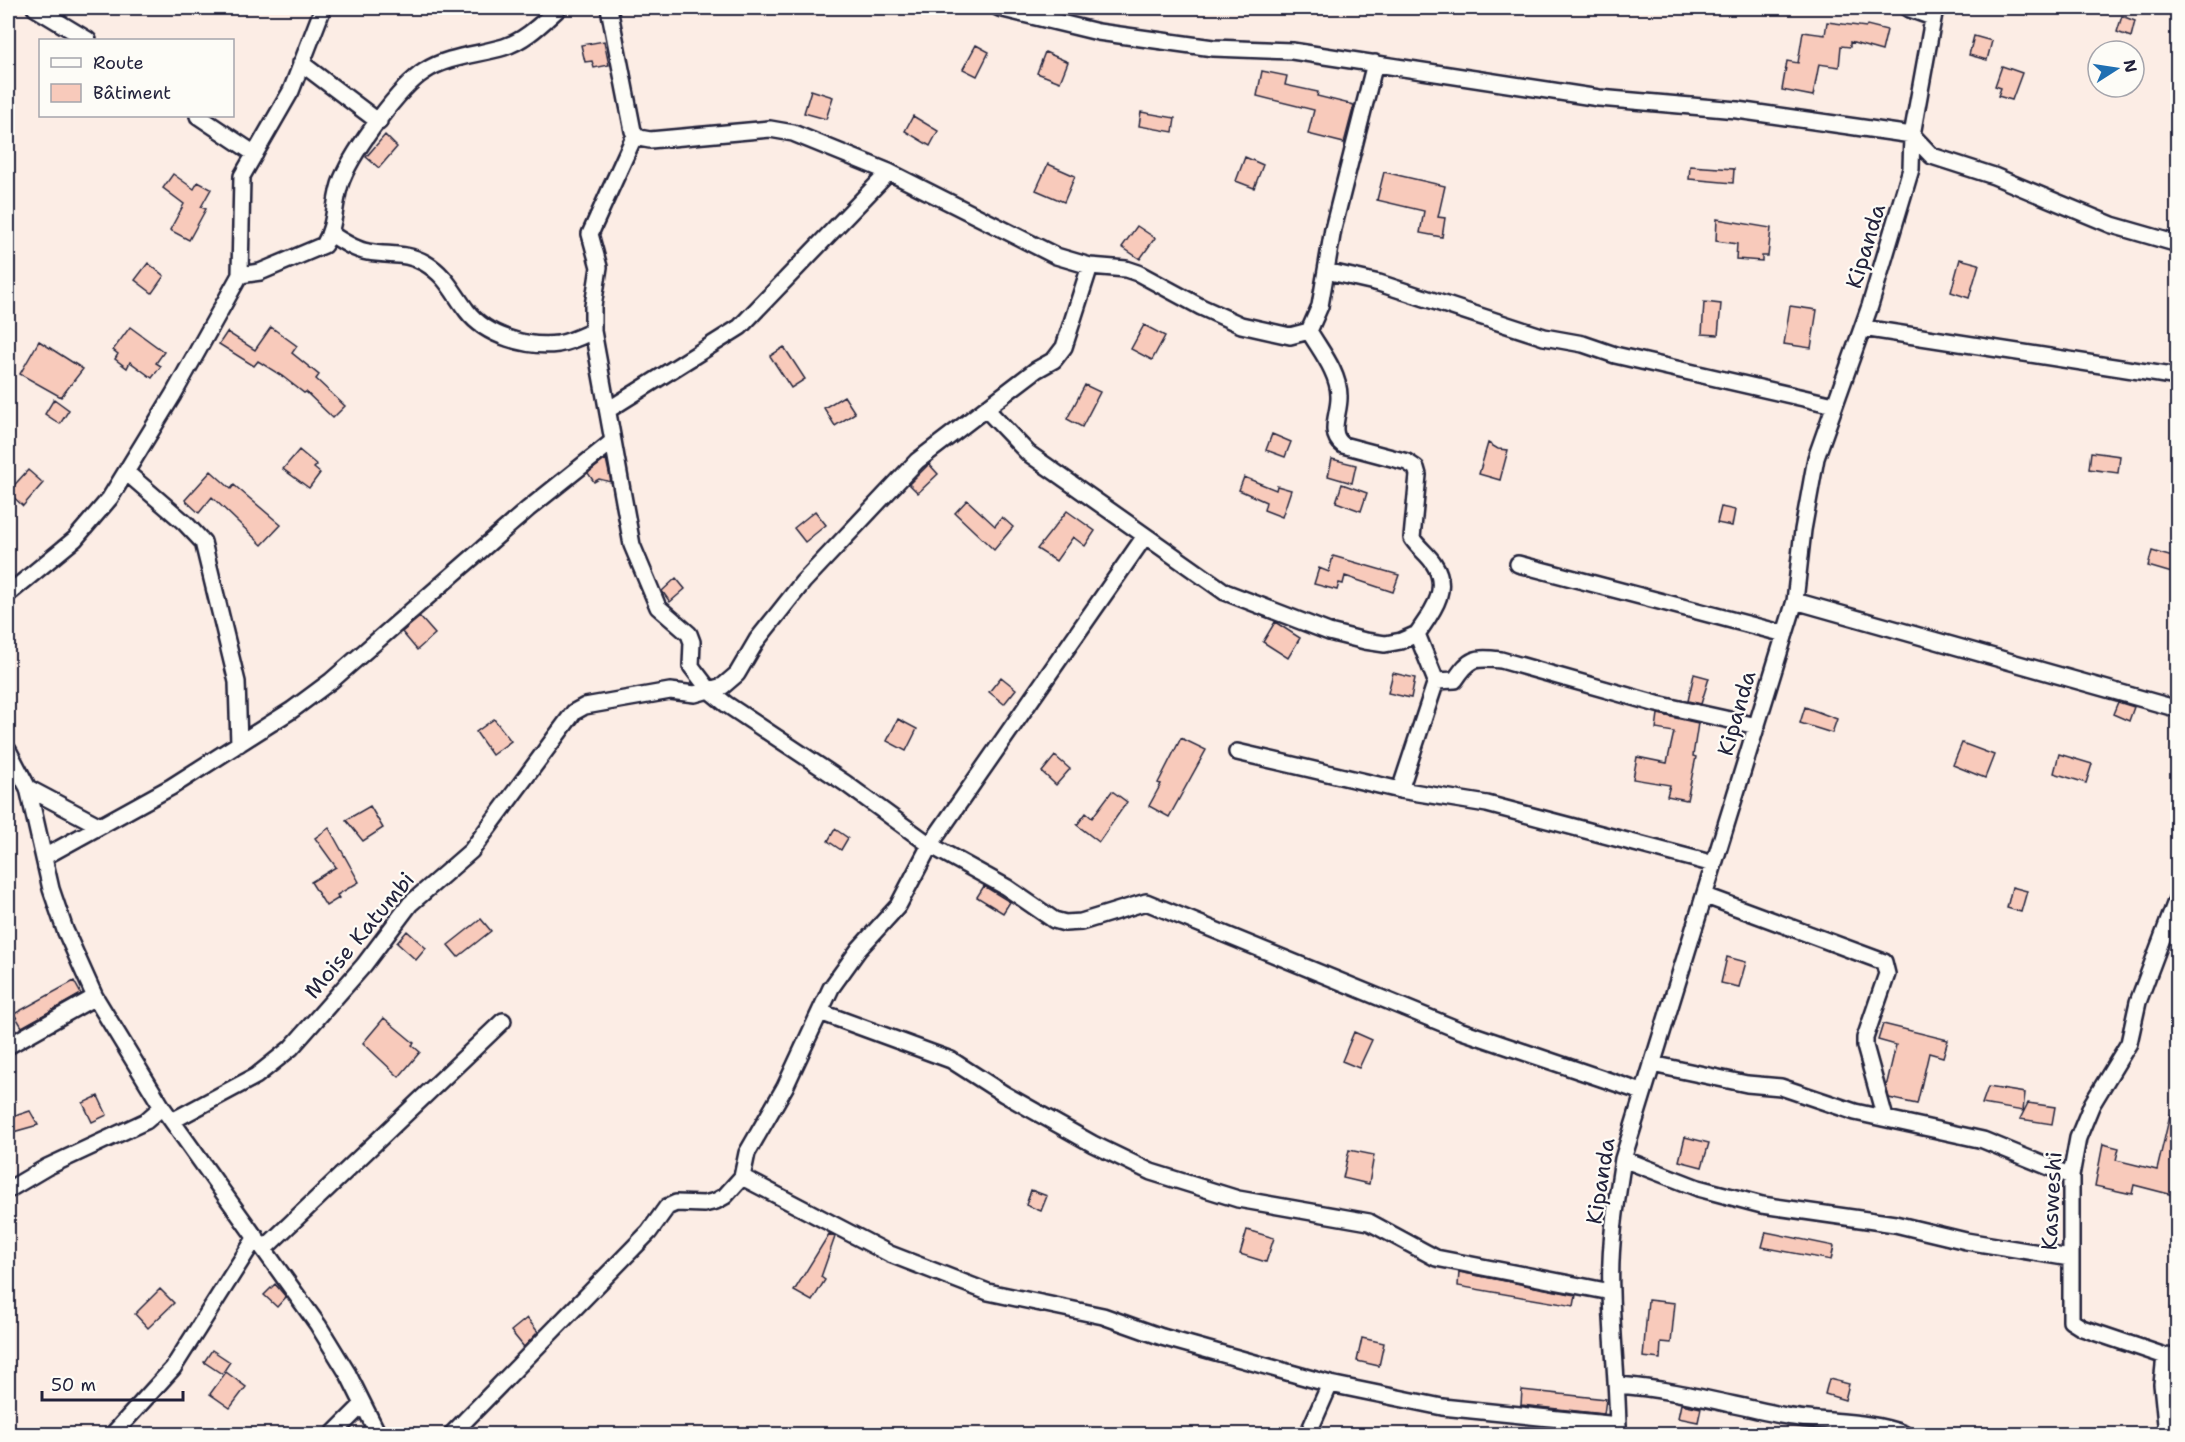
<svg xmlns="http://www.w3.org/2000/svg" width="2185" height="1442" viewBox="0 0 2185 1442" font-family="'Shantell Sans',sans-serif">
<style>
.building{fill:#f8cabb;stroke:#22223b;stroke-width:1.5}
.lines{fill:none;stroke-linecap:round;stroke-linejoin:round}
.street-casing{stroke:#22223b;stroke-width:20}
.street{stroke:#fdfcf7;stroke-width:15}
.labels{text-anchor:middle;stroke-width:4.5;stroke-linejoin:round;paint-order:stroke}
.street-label{font-size:22px;fill:#22223b;stroke:#fdfcf7}
</style>
<rect width="100%" height="100%" fill="#fcede5"/>
<filter id="ink" filterUnits="userSpaceOnUse"><feTurbulence type="fractalNoise" baseFrequency=".0167" numOctaves="2"/><feDisplacementMap in="SourceGraphic" scale="12" xChannelSelector="R" yChannelSelector="G"/><feConvolveMatrix kernelMatrix="1 2 1 2 8 2 1 2 1" color-interpolation-filters="sRGB"/></filter>
<g filter="url(#ink)">
<path class="building" d="M2122,16L2135,21L2131,37L2117,32Z
M1827,22L1866,27L1867,25L1887,30L1882,51L1850,42V47L1841,46L1839,67L1819,64L1813,96L1782,90L1787,61L1798,63L1803,32L1825,35Z
M1974,36L1992,41L1987,60L1969,55Z
M604,41L609,65L594,68L592,61L585,62L581,45Z
M976,45L989,52L977,76L963,69Z
M1045,52L1068,62L1060,82L1037,73Z
M2002,66L2022,73L2012,100L1998,96L2001,88L1995,86Z
M1262,71L1287,76L1285,85L1318,92L1317,96L1354,105L1344,143L1308,134L1314,110L1257,96Z
M811,90L833,97L826,119L804,113Z
M1141,112L1175,118L1173,132L1139,126Z
M913,116L938,131L930,146L905,131Z
M385,135L397,147L379,168L366,157Z
M1245,157L1263,165L1254,188L1236,181Z
M1048,164L1075,176L1064,202L1036,190Z
M1690,166L1734,169L1733,183L1689,179Z
M1384,172L1445,186L1438,217L1445,218L1442,237L1420,233L1424,211L1377,200Z
M173,174L194,189L198,182L211,189L201,207L206,209L189,240L170,230L184,204L163,188Z
M1717,219L1771,228L1768,256H1762V261L1736,259L1737,244L1716,241Z
M1137,226L1155,238L1140,259L1122,247Z
M1960,259L1979,264L1969,298L1951,292Z
M148,263L164,276L152,293L135,280Z
M1704,302L1721,304L1718,335L1702,334Z
M1790,306L1817,310L1811,348L1784,344Z
M1144,325L1165,336L1152,360L1131,349Z
M130,327L164,352L156,363L161,366L152,378L130,362L127,368L115,359L118,354L113,350Z
M271,327L297,346L292,353L319,375L316,379L345,406L333,418L306,392L304,393L282,376L258,361L254,366L219,344L227,332L255,350Z
M39,341L83,369L61,397L20,374Z
M784,347L805,379L791,388L770,356Z
M1085,385L1100,392L1082,427L1067,419Z
M844,396L855,413L835,426L824,408Z
M54,399L69,410L60,424L45,414Z
M1272,434L1291,442L1285,457L1266,450Z
M1488,443L1498,449L1508,450L1500,480L1479,474Z
M299,450L317,465L314,468L320,473L309,488L283,469Z
M2091,452L2120,456L2118,473L2089,469Z
M606,459L611,482L599,479L594,482L588,473Z
M1332,459L1356,465L1352,483L1328,476Z
M929,464L938,474L918,493L909,484Z
M28,470L43,483L23,506L8,492Z
M211,471L231,489L234,485L281,525L262,545L212,497L199,513L185,500Z
M1244,477L1276,490L1277,486L1291,490L1282,517L1264,510L1266,502L1239,490Z
M1342,484L1367,493L1361,511L1336,502Z
M967,500L995,526L1002,517L1013,527L994,550L955,513Z
M1721,507L1735,510L1732,526L1717,523Z
M815,511L826,525L805,542L794,528Z
M1067,511L1095,531L1085,546L1073,537L1056,561L1037,549Z
M2152,551L2176,558L2172,573L2148,566Z
M1333,556L1399,575L1393,592L1345,576L1343,584L1339,583L1337,590L1314,584L1319,568L1329,572Z
M676,578L685,589L670,602L662,591Z
M420,617L435,634L417,650L402,632Z
M1275,622L1300,638L1288,658L1263,642Z
M1393,673L1415,678L1411,698L1388,693Z
M1694,674L1709,678L1701,704L1688,701Z
M1001,677L1016,689L1004,704L989,692Z
M2118,702L2134,707L2129,721L2113,714Z
M1805,707L1837,719L1832,733L1800,723Z
M1658,714L1698,723L1693,756L1696,757L1687,800L1667,796L1670,785L1633,779L1637,757L1667,763L1674,732L1656,729Z
M494,719L511,741L492,755L476,732Z
M898,719L917,729L906,751L887,741Z
M1181,738L1206,750L1169,817L1149,806L1161,784L1158,783Z
M1962,743L1994,755L1985,778L1953,765Z
M2059,754L2092,764L2086,783L2054,773Z
M1055,756L1070,769L1056,785L1042,772Z
M1112,791L1127,802L1099,842L1077,825L1086,813L1092,818Z
M370,806L383,828L363,841L346,820Z
M329,828L359,882L337,895L339,898L326,906L311,882L336,867L315,838Z
M835,829L848,838L841,850L828,841Z
M984,886L1010,902L1003,913L977,897Z
M2012,887L2027,891L2021,912L2007,908Z
M481,919L491,931L458,957L448,945Z
M407,931L426,948L416,960L397,943Z
M1727,957L1746,962L1739,987L1721,983Z
M74,981L81,994L22,1027L14,1014Z
M384,1018L414,1043L412,1045L420,1052L399,1077L363,1043Z
M1883,1024L1948,1040L1943,1057L1929,1053L1917,1104L1889,1098L1886,1087L1896,1045L1878,1040Z
M1354,1032L1372,1040L1359,1068L1342,1061Z
M1988,1087L2025,1093L2023,1111L1982,1104Z
M98,1096L107,1115L92,1122L83,1103Z
M2028,1103L2055,1107L2052,1124L2020,1119Z
M30,1111L38,1125L13,1132L9,1118Z
M2170,1115H2178L2175,1175L2178,1177L2173,1195L2134,1185L2132,1194L2095,1186L2103,1144L2119,1148L2116,1160L2157,1170Z
M1685,1137L1709,1143L1702,1167L1679,1161Z
M1349,1150L1374,1155L1369,1184L1343,1178Z
M1031,1190L1047,1196L1041,1211L1026,1205Z
M1247,1230L1274,1238L1266,1262L1240,1254Z
M1766,1232L1834,1246L1831,1260L1762,1247Z
M829,1234L835,1237L821,1277L825,1280L812,1301L794,1291Z
M1459,1272L1576,1295L1574,1306L1458,1286Z
M275,1284L286,1297L277,1307L264,1295Z
M160,1289L174,1303L148,1328L135,1314Z
M1648,1300L1675,1303L1671,1343L1661,1342L1660,1359L1643,1357Z
M527,1318L538,1332L524,1347L511,1331Z
M1362,1338L1384,1343L1379,1366L1357,1361Z
M212,1350L230,1362L222,1374L204,1362Z
M226,1372L246,1387L230,1408L210,1394Z
M1829,1379L1849,1384L1845,1400L1825,1394Z
M1522,1390L1606,1399L1604,1414L1521,1405Z
M1681,1404L1701,1408L1698,1422L1678,1418Z"/>
<g class="lines">
<g class="street-casing">
<path id="street" d="M35,8L88,40
M609,8L633,131L639,138L650,140L770,129L793,133L889,172L1056,256L1090,266L1126,269L1138,273L1201,307L1241,325L1290,336L1309,331L1320,306L1333,229L1375,63
M999,8L1098,32L1213,48L1292,51L1599,98L1737,110L1912,135L1932,156L1994,176L2112,225L2178,244
M1907,8L1932,17
M301,63L379,122
M198,116L255,154
M635,135L590,234L599,267L593,306V331L632,545L658,607L689,634L692,642L691,666L710,691L726,704L845,783L930,845L1006,887L1054,920L1065,923L1081,922L1146,902L1459,1030L1642,1092
M331,234C342,241 355,250 368,252C389,256 406,252 425,263C446,275 453,293 467,311C486,336 528,348 558,344C570,342 582,336 593,331
M1326,271L1379,283L1544,337L1583,344L1615,355L1834,405
M240,275L260,272L324,245C337,224 333,200 342,179C354,150 399,87 425,71C448,56 478,55 504,47C526,40 542,23 559,8
M1863,328L2178,377
M1309,331C1320,350 1339,373 1339,396C1340,413 1327,433 1343,445L1407,462L1416,468L1418,475L1412,538C1418,548 1428,554 1434,564C1451,590 1431,613 1417,634L1436,681L1400,790
M986,409L1028,453L1225,592L1329,632L1365,641L1385,644L1401,641L1417,634
M608,410L740,327L889,172
M126,472L185,523L203,542L237,682L239,744
M1518,564L1785,634
M8,594L75,539L110,498L173,395L240,275L242,176L291,91L323,8
M1795,601L2178,709
M1436,681L1455,680C1470,658 1474,657 1501,660L1657,704L1757,726
M8,750L28,788L51,889L65,930L95,997L162,1107L318,1325L348,1374L378,1434
M1237,752L1400,790L1487,804L1714,864
M28,788L100,826
M44,857L171,787L292,710L331,681L528,509L613,441
M1706,896L1884,962L1887,974L1865,1038V1046L1885,1118
M2178,896L2138,1002L2129,1043L2092,1104L2078,1138L2071,1176V1321L2082,1328L2165,1356L2178,1357
M820,1012L951,1060L1004,1094L1093,1144L1151,1172L1238,1199L1369,1222L1436,1258L1611,1292
M8,1046L95,997
M1652,1064L1747,1084L1781,1087L1855,1112L1983,1140L2071,1176
M172,1121L256,1076L291,1048L364,965L410,904L471,851L574,712L585,706L670,691L695,694L723,686L737,674L757,640L803,582L917,461L1036,370L1054,360L1064,347L1090,266
M1623,1159L1698,1188L1762,1205L1895,1224L1966,1241L2070,1258
M742,1177L890,1254L988,1292L1103,1316L1162,1337L1330,1384L1442,1407L1618,1425
M8,1190L47,1167L146,1121L162,1107
M264,1249L503,1021
M2165,1356L2162,1384L2167,1434
M1618,1385C1675,1389 1729,1405 1786,1416C1824,1423 1868,1420 1904,1434
M113,1434L173,1368L256,1237
M333,1434L363,1404
M452,1434L649,1232L667,1207L676,1203L704,1204L716,1201L725,1196L742,1177L747,1153L785,1087L831,988L859,949L898,906L930,845L1145,536
M1308,1434L1330,1384
M1618,1434C1618,1387 1612,1340 1611,1292C1609,1248 1616,1203 1623,1159L1795,601L1803,530L1816,458L1870,306L1911,169L1912,135L1935,8"/>
</g>
<use href="#street" class="street"/>
</g>
</g>
<g class="labels">
<g class="street-label">
<text transform="translate(1865 246) rotate(-73)" y="8">Kipanda</text>
<text transform="translate(1736 713) rotate(-74)" y="8">Kipanda</text>
<text transform="translate(359 935) rotate(-50)" y="8">Moise Katumbi</text>
<text transform="translate(1600 1181) rotate(-81)" y="8">Kipanda</text>
<text transform="translate(2051 1201) rotate(-87)" y="8">Kasweshi</text>
</g>
</g>
<rect width="2185" height="1442" fill="none" stroke="#fdfcf7" stroke-width="30"/>
<rect x="15" y="15" width="2155" height="1412" fill="none" stroke="#22223b" stroke-width="2" filter="url(#ink)"/>
<rect x="39" y="39" width="195" height="78" fill="#fdfcf7" stroke="#a5a5ac" stroke-width="1.5"/>
<rect x="51" y="58" width="30" height="9" fill="#fdfcf7" stroke="#a5a5ac" stroke-width="1.5"/>
<text x="93" y="69" font-size="18" fill="#22223b">Route</text>
<rect x="51" y="84" width="30" height="18" fill="#f8cabb" stroke="#a5a5ac" stroke-width="1.5"/>
<text x="93" y="99" font-size="18" fill="#22223b">Bâtiment</text>
<g transform="translate(2116 69) rotate(78)"><circle r="28" fill="#fdfcf7" stroke="#a5a5ac" stroke-width="1.5"/>
<path d="M0-4.5L10 22L0 15L-10 22Z" fill="#1f6fb2"/>
<text y="-9" font-size="16" font-weight="bold" text-anchor="middle" fill="#22223b">N</text>
</g>
<path d="M42 1391v9h141v-9" fill="none" stroke="#22223b" stroke-width="3"/>
<text x="51" y="1391" font-size="18" fill="#22223b" stroke="#fdfcf7" stroke-width="4.5" paint-order="stroke">50 m</text>
</svg>
